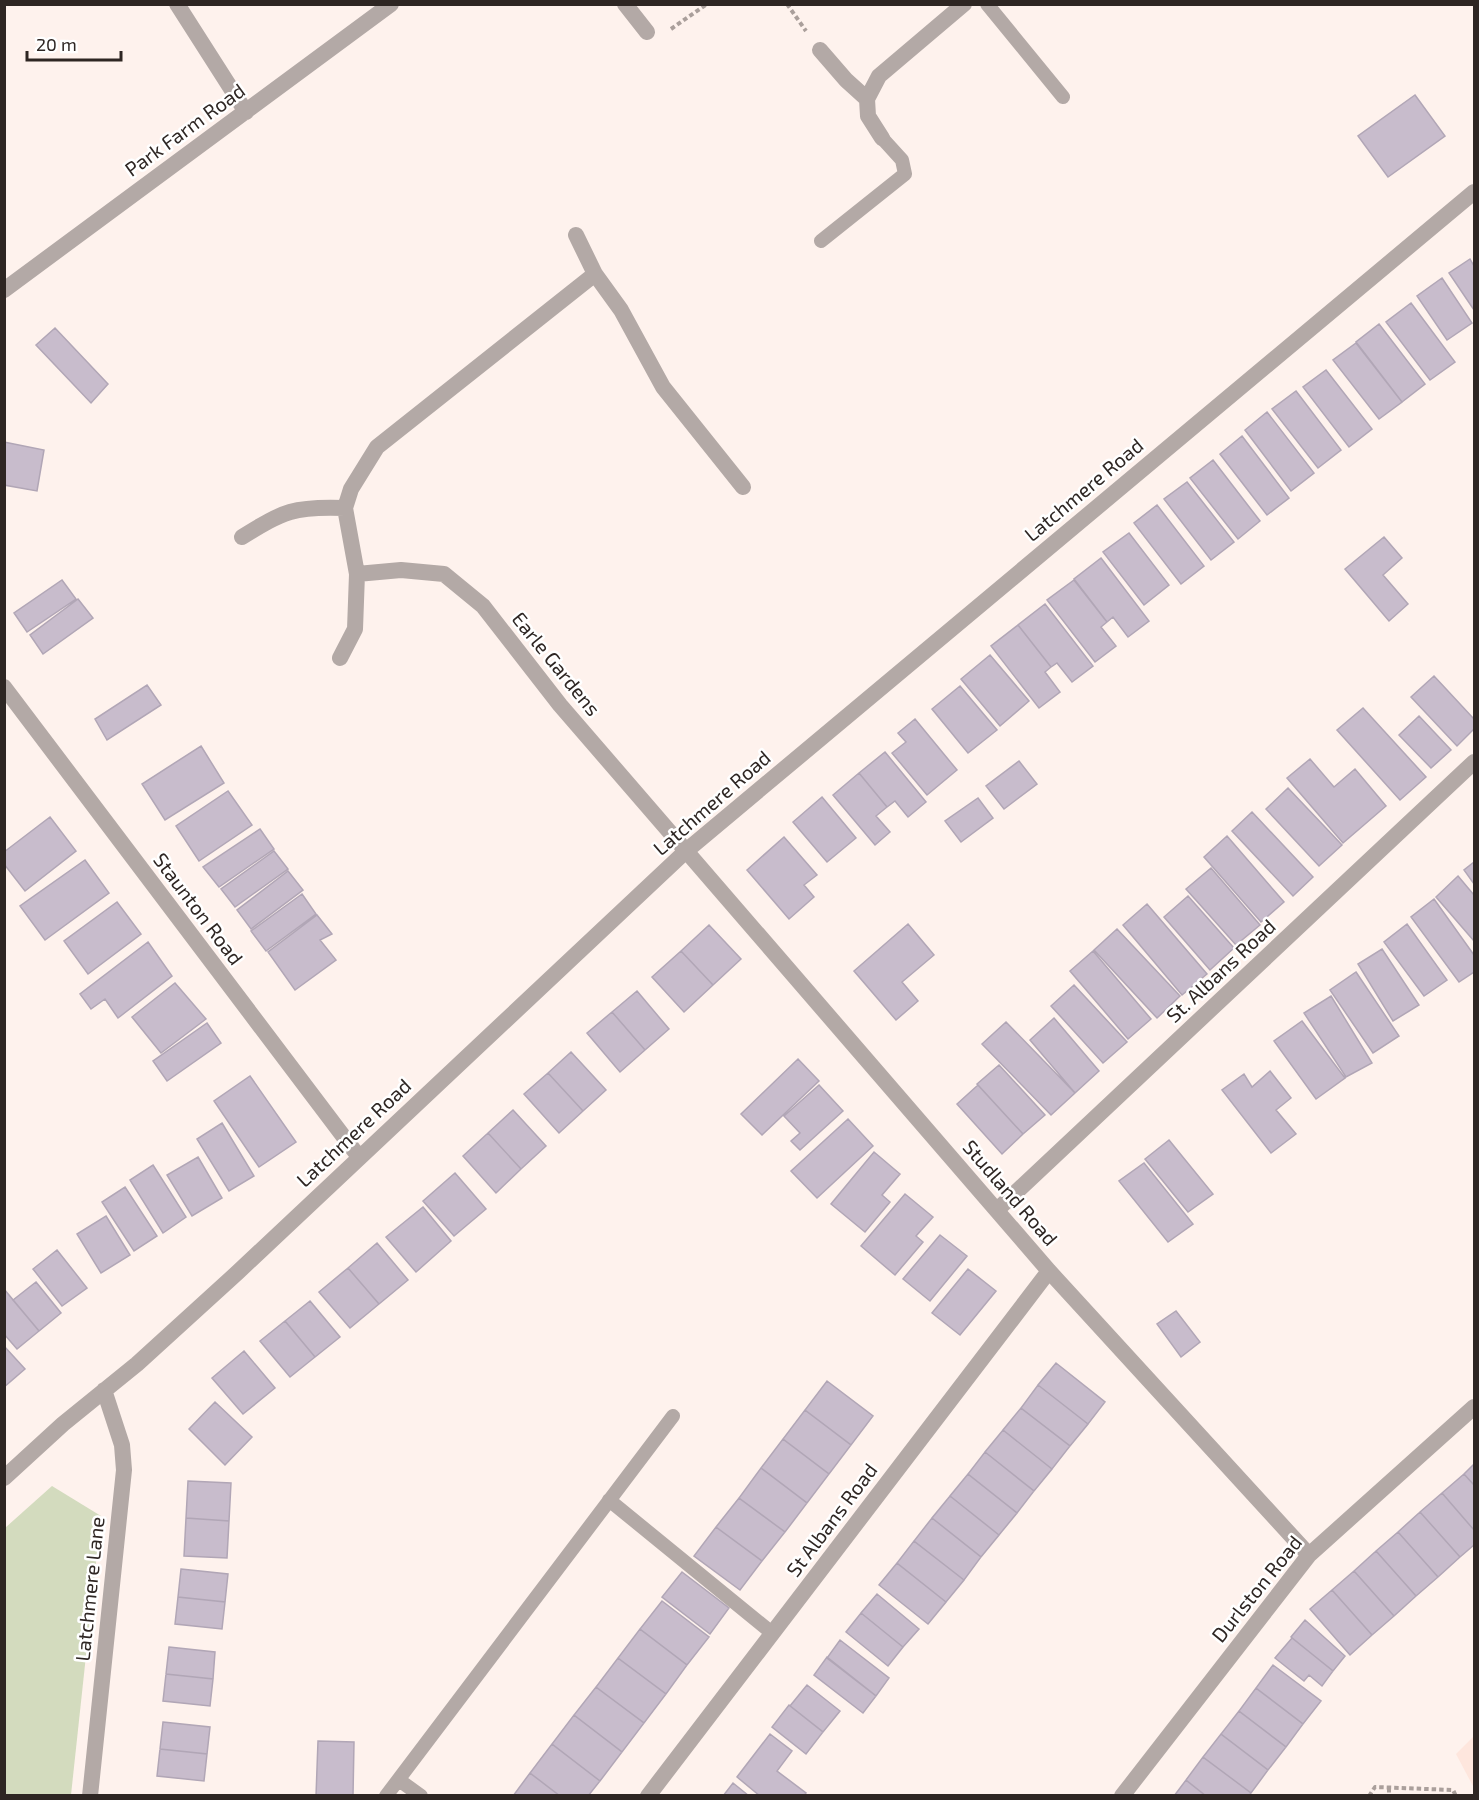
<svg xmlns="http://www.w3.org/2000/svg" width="1479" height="1800" viewBox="0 0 1479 1800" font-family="'Exo 2',sans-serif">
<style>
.built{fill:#fee6dd}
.green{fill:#d3dbbe}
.building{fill:#c8bccc;stroke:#b1a6b6;stroke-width:1.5}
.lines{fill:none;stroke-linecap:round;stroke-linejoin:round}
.path{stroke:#aa9f9b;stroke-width:4;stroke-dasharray:4.5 3;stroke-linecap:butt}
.service{stroke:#b3a9a6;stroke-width:14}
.minor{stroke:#b3a9a6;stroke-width:16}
.labels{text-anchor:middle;stroke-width:5;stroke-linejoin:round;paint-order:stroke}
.street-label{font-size:20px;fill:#2e2623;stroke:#fff}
</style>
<rect width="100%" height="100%" fill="#fef2ed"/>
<path class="built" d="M1474,1736V1735V1788L1456,1754Z"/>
<path class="green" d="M52,1486L101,1516L71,1795H5V1528Z"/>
<path class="building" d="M1415,95L1445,136L1388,177L1358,136Z
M1470,259L1474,266V310L1449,273Z
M1442,278L1472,323L1447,340L1417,296Z
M1411,303L1455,362L1430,380L1386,322Z
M1379,324L1425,384L1402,402L1356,342Z
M55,328L108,384L91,403L36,345Z
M1356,343L1402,402L1379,419L1333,360Z
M1326,370L1372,429L1349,447L1303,387Z
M1296,391L1341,450L1318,468L1272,409Z
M1267,412L1314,473L1291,491L1245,430Z
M1242,436L1289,498L1267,515L1220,454Z
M4,442L44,450L37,491L4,485Z
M1213,460L1260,521L1238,539L1190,478Z
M1187,482L1234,542L1211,560L1164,499Z
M1157,505L1204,566L1181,584L1134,523Z
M1129,533L1169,585L1144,605L1103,552Z
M1384,537L1402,558L1383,575L1408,604L1389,621L1345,569Z
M1101,558L1149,621L1128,637L1113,617L1107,622L1074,579Z
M62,580L76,599L27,632L14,613Z
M1074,580L1107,622L1101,627L1116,646L1095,662L1047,600Z
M78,599L93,618L43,654L30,635Z
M1045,604L1093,666L1072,682L1057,663L1051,667L1018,625Z
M1018,625L1051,667L1045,672L1060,692L1039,708L991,646Z
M990,655L1029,701L1000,726L961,679Z
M1434,676L1474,719V729L1457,746L1411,697Z
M147,685L161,705L107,740L95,719Z
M960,686L997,730L968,753L932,709Z
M1363,708L1426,777L1400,800L1337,730Z
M1419,716L1451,750L1431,768L1399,735Z
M915,719L957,770L927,795L892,753L906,742L898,733Z
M201,746L224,783L165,820L142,784Z
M885,752L926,802L908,817L895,801L887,807L859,773Z
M1310,759L1334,787L1355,769L1386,806L1343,843L1287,778Z
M1019,761L1037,784L1004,809L986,786Z
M859,773L887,807L876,816L890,832L875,845L833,795Z
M1288,788L1342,845L1319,866L1266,809Z
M228,791L252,825L199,861L176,826Z
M822,797L856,838L827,862L793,822Z
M978,798L993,818L961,842L945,821Z
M1252,812L1313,877L1293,896L1232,831Z
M50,817L76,851L25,891L4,864V852Z
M260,829L274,849L219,887L203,867Z
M1227,836L1284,902L1261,922L1204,857Z
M784,837L817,875L804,885L814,897L789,919L747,870Z
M274,851L288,869L235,907L221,889Z
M85,860L109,893L45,940L20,906Z
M1474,862V884L1464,870Z
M1211,868L1260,925L1236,945L1186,889Z
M288,871L303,890L251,929L237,910Z
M1458,876L1474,895V941L1436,897Z
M302,894L316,914L266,951L251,931Z
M1188,896L1234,948L1210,970L1164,917Z
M1434,899L1474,955V972L1459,982L1411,917Z
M117,902L141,934L88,974L64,941Z
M1147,904L1207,974L1182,995L1123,925Z
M317,915L332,934L320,940L336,960L295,990L268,952Z
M908,924L934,955L902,982L918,1001L896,1020L854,971Z
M1407,924L1447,980L1424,996L1384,942Z
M709,925L741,959L713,985L681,951Z
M1117,929L1180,996L1157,1018L1094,950Z
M148,942L172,976L118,1018L105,999L91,1009L80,994Z
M1382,949L1419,1005L1393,1021L1358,964Z
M681,951L713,985L684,1012L652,977Z
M1093,951L1151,1019L1128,1039L1070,971Z
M1356,972L1399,1036L1373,1053L1330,990Z
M175,983L206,1019L161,1053L132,1017Z
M1074,985L1127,1042L1103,1063L1051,1006Z
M637,991L669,1029L645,1050L612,1012Z
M1331,996L1372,1063L1346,1077L1304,1013Z
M612,1012L645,1050L620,1072L587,1033Z
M1054,1018L1099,1071L1075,1093L1030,1040Z
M1302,1021L1345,1078L1316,1099L1274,1041Z
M1006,1022L1075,1093L1051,1115L982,1044Z
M207,1023L221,1043L167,1081L153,1061Z
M571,1052L606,1090L583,1111L548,1073Z
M798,1059L819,1081L762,1135L741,1114Z
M999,1065L1045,1115L1023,1134L977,1084Z
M1270,1071L1291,1098L1276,1110L1296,1134L1271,1153L1222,1090L1244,1074L1252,1087Z
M548,1073L583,1111L559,1133L524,1094Z
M250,1076L296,1142L259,1167L214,1101Z
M819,1085L843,1111L800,1150L791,1141L800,1133L784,1116Z
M978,1085L1023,1134L1002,1154L957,1104Z
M513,1110L546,1146L521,1169L488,1133Z
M848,1119L873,1146L817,1198L791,1171Z
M222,1123L254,1176L229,1191L197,1139Z
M488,1133L521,1169L496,1193L463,1156Z
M1169,1140L1213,1194L1188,1212L1145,1159Z
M874,1152L900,1174L882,1195L890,1202L865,1232L831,1204Z
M198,1157L222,1198L192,1216L167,1175Z
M1144,1163L1193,1224L1168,1242L1119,1181Z
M153,1165L186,1217L163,1233L130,1180Z
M455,1173L486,1209L454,1236L423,1201Z
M125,1187L157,1236L134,1251L102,1202Z
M905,1194L933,1217L916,1236L923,1242L895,1275L861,1246Z
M423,1207L451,1241L416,1272L386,1237Z
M106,1216L130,1255L101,1273L77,1234Z
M940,1235L967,1256L930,1301L903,1279Z
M377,1243L408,1280L379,1304L348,1268Z
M57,1250L87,1288L62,1306L33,1269Z
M348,1268L379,1304L350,1328L319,1292Z
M968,1269L996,1291L960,1335L932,1313Z
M36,1282L61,1313L39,1331L13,1300Z
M4,1289L39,1331L17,1349L4,1334Z
M310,1301L340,1337L315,1357L285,1321Z
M1176,1311L1200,1342L1181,1357L1157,1324Z
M285,1321L315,1357L290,1377L260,1341Z
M4,1346L25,1369L4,1387Z
M244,1351L275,1388L243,1414L212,1378Z
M1056,1363L1105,1402L1088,1424L1038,1385Z
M827,1381L873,1416L851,1445L805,1410Z
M1038,1385L1088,1424L1070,1446L1021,1408Z
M215,1402L252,1437L225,1465L189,1429Z
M1021,1408L1070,1446L1052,1469L1003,1430Z
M805,1410L851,1445L829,1474L783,1439Z
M1003,1430L1052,1469L1034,1491L985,1452Z
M783,1439L829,1474L807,1503L761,1468Z
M985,1452L1034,1491L1017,1513L968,1474Z
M1474,1464V1485L1464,1474Z
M761,1468L807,1503L785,1532L739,1498Z
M968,1474L1017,1513L999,1535L950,1496Z
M1464,1474L1474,1485V1530L1442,1493Z
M188,1481L231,1483L229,1521L186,1518Z
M1442,1493L1474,1530V1545L1460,1557L1420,1512Z
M950,1496L999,1535L981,1557L932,1518Z
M739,1498L785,1532L762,1561L716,1527Z
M1420,1512L1460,1557L1438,1577L1398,1532Z
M186,1518L229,1521L227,1558L184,1556Z
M932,1518L981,1557L964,1580L914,1541Z
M716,1527L762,1561L740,1590L694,1556Z
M1398,1532L1438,1577L1416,1596L1376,1551Z
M914,1541L964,1580L946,1602L897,1563Z
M1376,1551L1416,1596L1394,1616L1354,1571Z
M897,1563L946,1602L928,1624L879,1585Z
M181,1569L228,1574L225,1602L178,1597Z
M1354,1571L1394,1616L1372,1635L1332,1590Z
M682,1572L729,1608L710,1634L662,1597Z
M1332,1590L1372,1635L1350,1655L1310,1609Z
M877,1594L919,1629L903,1647L861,1613Z
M178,1597L225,1602L222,1629L175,1624Z
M662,1601L709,1637L687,1665L640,1629Z
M861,1613L903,1647L888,1666L846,1632Z
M1305,1620L1345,1656L1333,1671L1291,1637Z
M640,1629L687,1665L666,1694L618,1658Z
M1292,1638L1333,1671L1322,1686L1309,1675L1304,1681L1275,1658Z
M840,1640L889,1678L876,1696L827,1658Z
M169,1647L215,1652L213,1679L166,1674Z
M827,1657L876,1696L863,1713L814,1675Z
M618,1658L666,1694L644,1723L596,1687Z
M1273,1665L1321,1701L1303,1724L1256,1688Z
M166,1674L213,1679L210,1706L163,1701Z
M807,1685L840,1711L823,1732L790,1706Z
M596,1687L644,1723L622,1752L574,1715Z
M1256,1688L1303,1724L1286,1747L1239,1711Z
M789,1705L823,1732L806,1754L772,1727Z
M1239,1711L1286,1747L1268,1770L1221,1734Z
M574,1715L622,1752L600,1781L552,1744Z
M163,1722L210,1727L207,1754L160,1749Z
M770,1734L792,1751L777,1771L806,1793L804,1796H760L737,1777Z
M1221,1734L1268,1770L1251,1793L1203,1757Z
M318,1741L354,1742L353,1796H316Z
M552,1744L600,1781L588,1796H560L530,1773Z
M160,1749L207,1754L204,1781L157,1776Z
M1203,1757L1251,1793L1249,1796H1206L1186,1780Z
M530,1773L560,1796H513Z
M1186,1780L1206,1796H1174Z
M733,1783L749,1796H723Z"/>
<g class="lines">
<path class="path" d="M787,4L806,31
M671,29L707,4
M1389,1788V1796
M1369,1796L1375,1787L1453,1790L1456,1796"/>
<path class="service" d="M987,4L1063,97
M821,241L905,174L902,160L882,138
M609,1500L772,1633
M399,1780L421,1796
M386,1796L673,1416"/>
<path class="minor" d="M177,4L246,112
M625,4L647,32
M820,50L846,80L867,99
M882,138L868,116L867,99L879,76L964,4
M576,235L595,274
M4,290L391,4
M743,487L663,387L621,310L595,274L377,447L351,489L345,508L357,574L401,570L444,574L483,606L560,705L1049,1271L1309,1555
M242,537C284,511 294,506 345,508
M340,658L355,629L357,574
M4,687L359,1157
M997,1210L1474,762
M4,1478L63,1424L137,1364L238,1272L686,851L1474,192
M90,1796L124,1470L122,1445L104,1390
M648,1796L1049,1271
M1122,1796L1309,1555L1474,1407"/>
</g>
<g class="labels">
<g class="street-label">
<text transform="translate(185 130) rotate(-36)" y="7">Park Farm Road</text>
<text transform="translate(1084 490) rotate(-40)" y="7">Latchmere Road</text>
<text transform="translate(556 664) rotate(51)" y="7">Earle Gardens</text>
<text transform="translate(712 803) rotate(-41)" y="7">Latchmere Road</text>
<text transform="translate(198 909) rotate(53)" y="7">Staunton Road</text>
<text transform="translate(1221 971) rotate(-43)" y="7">St. Albans Road</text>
<text transform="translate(354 1133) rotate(-43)" y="7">Latchmere Road</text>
<text transform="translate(1010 1193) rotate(49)" y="7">Studland Road</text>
<text transform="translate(832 1520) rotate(-53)" y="7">St Albans Road</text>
<text transform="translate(90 1589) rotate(-84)" y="7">Latchmere Lane</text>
<text transform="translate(1257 1589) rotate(-51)" y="7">Durlston Road</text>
</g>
</g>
<rect width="1479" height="1800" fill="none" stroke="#2e2623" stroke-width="12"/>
<path d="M27 51v9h94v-9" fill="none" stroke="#2e2623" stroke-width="3"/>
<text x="36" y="51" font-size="18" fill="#2e2623" stroke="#ffffff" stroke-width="4.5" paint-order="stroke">20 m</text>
</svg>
